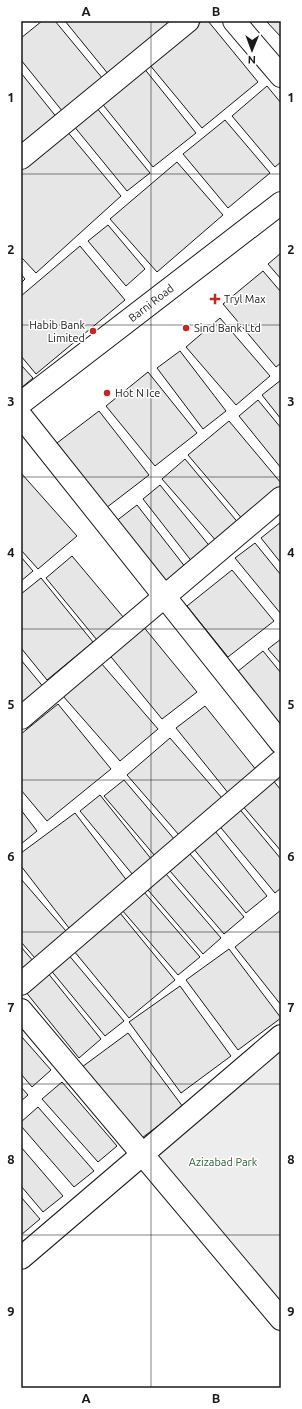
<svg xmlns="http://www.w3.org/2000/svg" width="302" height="1409" viewBox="0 0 302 1409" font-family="Ubuntu,sans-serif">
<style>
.built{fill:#ededed;stroke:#6a6a6a}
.building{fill:#e6e6e6;stroke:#1a1a1a}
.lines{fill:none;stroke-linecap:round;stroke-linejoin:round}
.street-casing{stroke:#1a1a1a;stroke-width:24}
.secondary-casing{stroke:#1a1a1a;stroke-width:24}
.street{stroke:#fff;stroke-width:22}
.secondary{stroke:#fff;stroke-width:22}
.grid{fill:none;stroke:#1a1a1a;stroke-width:1;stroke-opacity:0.55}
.poi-dot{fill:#c62828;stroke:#fff;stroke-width:1.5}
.labels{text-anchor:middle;stroke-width:3;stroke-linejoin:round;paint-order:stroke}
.poi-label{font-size:11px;fill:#1a1a1a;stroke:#fff;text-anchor:start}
.street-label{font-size:11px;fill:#1a1a1a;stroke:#fff}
.park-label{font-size:11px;fill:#2b5a34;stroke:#fff}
.neatline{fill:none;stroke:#1a1a1a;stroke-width:1.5}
.grid-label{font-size:13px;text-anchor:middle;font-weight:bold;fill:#1a1a1a}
</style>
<rect width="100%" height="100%" fill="#fff"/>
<path class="built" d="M281,1037V1319L142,1155Z"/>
<path class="building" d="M42,21H55L103,79L63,112L21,60V38Z
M65,21H175L109,75Z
M202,21H208L258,82L202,128L149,64Z
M266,21H281V37Z
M143,67L196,133L153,167L100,101Z
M21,73L58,119L21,148Z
M267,86L281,103V162L275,167L232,116Z
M96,107L150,173L127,191L73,125Z
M225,120L270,173L228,208L183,154Z
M66,130L121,196L36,273L21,257V169Z
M177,162L223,215L157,272L110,219Z
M108,225L145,269L126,286L88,241Z
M80,246L125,300L36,374L21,356V296Z
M281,253V279L268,264Z
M263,271L281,292V363L276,367L223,304Z
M21,274L25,279L21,283Z
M220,318L270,376L236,405L186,347Z
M180,351L226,411L203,429L157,368Z
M21,365L33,378L21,388Z
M148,372L197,433L155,466L106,406Z
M281,380V419L262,395Z
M258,400L281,428V468L239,416Z
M99,411L149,475L106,508L57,443Z
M229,421L281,483V490L244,521L188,455Z
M185,459L240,525L218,543L162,479Z
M21,473L77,536L38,569L21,550Z
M160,485L212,549L193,563L143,499Z
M137,505L186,568L163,586L115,522Z
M281,522V563L261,538Z
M255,543L281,575V614L235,558Z
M72,556L124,618L97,640L46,578Z
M21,557L33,571L21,581Z
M232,570L274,621L228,657L187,606Z
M41,578L93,642L47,680L21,648V594Z
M142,625L197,692L162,719L107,652Z
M281,639V664L268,649Z
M263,651L281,673V725L237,672Z
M21,660L45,689L21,708Z
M101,663L158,729L120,761L63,696Z
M58,704L111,769L47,821L21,790V734Z
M205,706L257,771L229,794L176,728Z
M170,738L222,798L179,835L127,775Z
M271,778L281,790V851L241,804Z
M124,780L175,840L155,856L104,796Z
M100,795L152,860L133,875L80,811Z
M237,806L281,859V888L275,893L217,823Z
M21,810L37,831L21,844Z
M75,813L128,882L69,928L21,866V853Z
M215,831L267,896L246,913L193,848Z
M190,854L244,917L224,934L170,871Z
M166,874L221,938L203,954L148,890Z
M21,879L66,931L35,958L21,942Z
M144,892L200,957L178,975L122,910Z
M281,910V1005L235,947Z
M120,913L175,980L129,1018L74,951Z
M21,947L34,962L21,973Z
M229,949L281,1018L238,1050L186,980Z
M67,953L124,1021L105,1036L49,968Z
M47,972L101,1039L79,1058L25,991Z
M180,986L231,1056L181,1093L129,1022Z
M128,1033L183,1107L138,1141L82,1067Z
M21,1036L51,1070L32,1087L21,1074Z
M62,1082L117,1146L98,1162L42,1099Z
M21,1087L28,1095L21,1101Z
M38,1107L94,1171L74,1187L21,1126V1122Z
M21,1147L63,1196L43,1212L21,1186Z
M21,1197L40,1219L21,1235Z"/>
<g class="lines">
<g class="street-casing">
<path id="street" d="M234,21L281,76
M21,158L188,21
M21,416L281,743
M21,718L281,498
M21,984L281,761
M21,1010L281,1319
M21,1258L281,1036"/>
</g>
<g class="secondary-casing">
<g id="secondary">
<path id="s1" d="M21,403L281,203"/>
</g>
</g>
<use href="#street" class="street"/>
<use href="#secondary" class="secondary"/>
</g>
<path class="grid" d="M151,21V1388M21,174H281M21,325H281M21,477H281M21,629H281M21,780H281M21,932H281M21,1084H281M21,1235H281"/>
<g class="poi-dot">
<path d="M213 293h4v4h4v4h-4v4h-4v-4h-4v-4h4z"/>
<circle cx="186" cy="328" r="4"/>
<circle cx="93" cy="331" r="4"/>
<circle cx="107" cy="393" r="4"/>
</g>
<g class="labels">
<g class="poi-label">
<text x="224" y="303">Tryl Max</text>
<text x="85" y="329" text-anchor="end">Habib Bank<tspan x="85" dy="13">Limited</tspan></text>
<text x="194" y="332">Sind Bank Ltd</text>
<text x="115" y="397">Hot N Ice</text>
</g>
<g class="street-label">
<text dy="4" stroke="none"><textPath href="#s1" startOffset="164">Barni Road</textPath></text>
</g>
<g class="park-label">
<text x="223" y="1166">Azizabad Park</text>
</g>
</g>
<rect width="302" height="1409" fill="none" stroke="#ffffff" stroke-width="44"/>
<g transform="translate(252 50) rotate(181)" stroke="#ffffff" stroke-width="3" paint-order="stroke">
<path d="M0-3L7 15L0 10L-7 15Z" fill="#1a1a1a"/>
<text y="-6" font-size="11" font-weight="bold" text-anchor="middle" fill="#1a1a1a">N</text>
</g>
<rect x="22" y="22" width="258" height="1365" class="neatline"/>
<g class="grid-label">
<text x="86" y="16">A</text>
<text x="216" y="16">B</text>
<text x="11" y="102">1</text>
<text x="291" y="102">1</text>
<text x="11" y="254">2</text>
<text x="291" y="254">2</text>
<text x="11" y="406">3</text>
<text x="291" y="406">3</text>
<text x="11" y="557">4</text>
<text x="291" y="557">4</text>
<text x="11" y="709">5</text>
<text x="291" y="709">5</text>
<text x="11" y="861">6</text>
<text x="291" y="861">6</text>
<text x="11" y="1012">7</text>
<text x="291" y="1012">7</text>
<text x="11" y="1164">8</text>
<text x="291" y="1164">8</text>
<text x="11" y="1316">9</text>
<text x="291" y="1316">9</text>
<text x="86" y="1403">A</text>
<text x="216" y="1403">B</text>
</g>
</svg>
